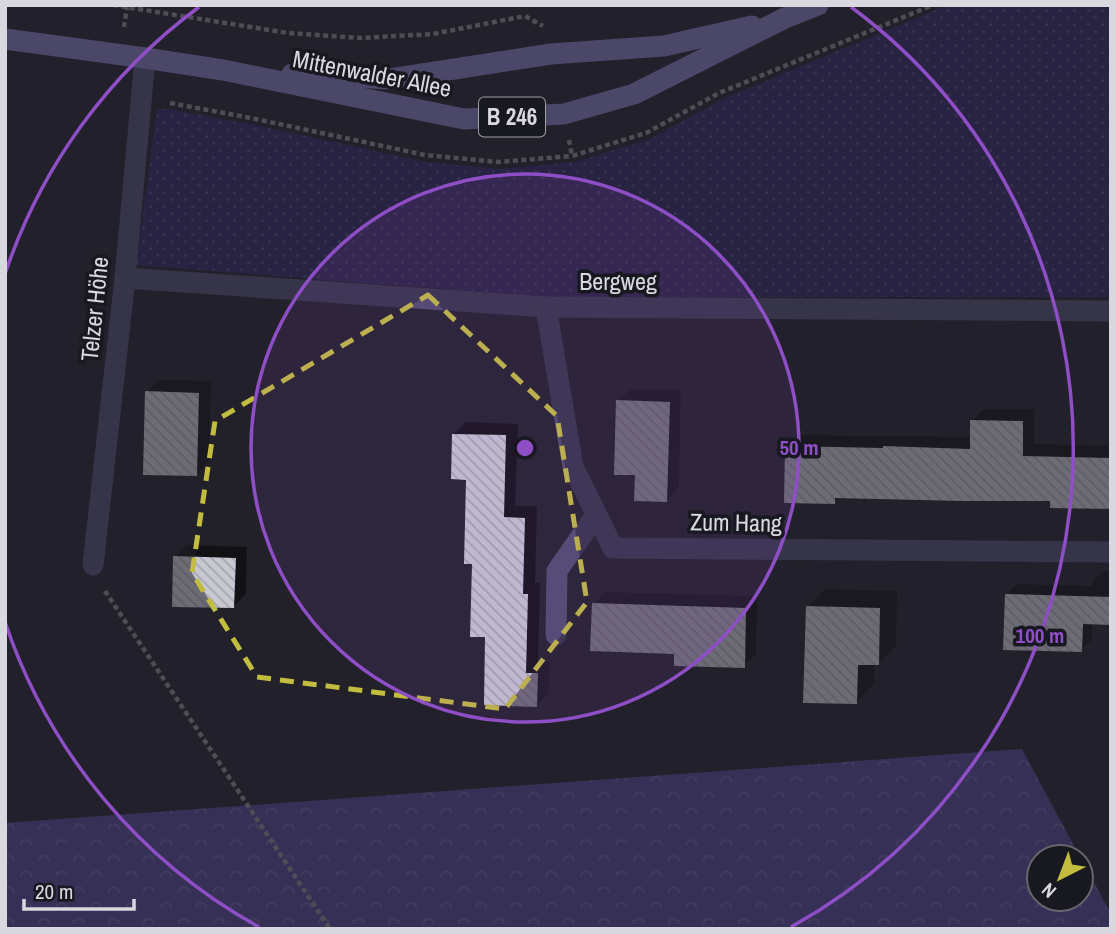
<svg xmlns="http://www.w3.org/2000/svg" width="1116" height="934" font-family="'Archivo Narrow',sans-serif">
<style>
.grass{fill:url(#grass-dots)}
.forest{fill:url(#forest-crowns)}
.shadow{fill:#0007}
.building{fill:url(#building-back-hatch)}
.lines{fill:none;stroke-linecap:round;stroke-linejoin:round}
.path{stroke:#84838a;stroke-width:4.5;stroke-dasharray:5 3.5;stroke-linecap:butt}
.minor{stroke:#4f4d6d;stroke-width:21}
.major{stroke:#7c76b7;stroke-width:21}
.marked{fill:none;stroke:#c2bd3f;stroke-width:5;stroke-dasharray:14 9;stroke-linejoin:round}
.ring{fill:none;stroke:#8e4ec5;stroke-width:3.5}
.labels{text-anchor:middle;stroke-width:7;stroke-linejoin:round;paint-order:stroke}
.shield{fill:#181820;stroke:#9e9ea5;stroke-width:2}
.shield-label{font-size:23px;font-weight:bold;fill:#d8d8de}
.street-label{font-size:24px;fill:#d8d8de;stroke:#181820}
.centre{fill:#8e4ec5;stroke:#181820;stroke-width:3.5}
.ring-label{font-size:21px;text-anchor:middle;font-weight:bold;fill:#8e4ec5;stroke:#181820;stroke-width:7;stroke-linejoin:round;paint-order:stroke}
</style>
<defs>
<pattern id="grass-dots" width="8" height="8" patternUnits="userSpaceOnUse" patternTransform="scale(1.75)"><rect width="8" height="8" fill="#312662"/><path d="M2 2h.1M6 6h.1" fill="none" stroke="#4e4578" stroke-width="1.8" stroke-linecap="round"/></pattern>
<pattern id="forest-crowns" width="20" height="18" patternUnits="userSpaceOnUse" patternTransform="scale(1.75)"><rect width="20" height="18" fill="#4f448c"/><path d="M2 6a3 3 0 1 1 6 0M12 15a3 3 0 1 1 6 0" fill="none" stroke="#685e9c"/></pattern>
<pattern id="building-back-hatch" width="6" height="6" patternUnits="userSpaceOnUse" patternTransform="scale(1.75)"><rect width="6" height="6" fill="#c8c8d3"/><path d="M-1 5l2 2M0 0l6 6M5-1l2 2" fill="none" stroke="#a6a6af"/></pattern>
</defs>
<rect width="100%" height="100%" fill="#22212a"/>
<polygon class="grass" points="948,5 1111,5 1111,297 547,297 136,265 157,109 168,109 250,124 426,162 500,169 575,162 650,139 725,98"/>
<polygon class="forest" points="1022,749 1080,857 1039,857 1039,899 1081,899 1081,858 1111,914 1111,929 5,929 5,823"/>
<g class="shadow">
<polygon points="159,380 211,381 209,462 197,474 147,392"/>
<polygon points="630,389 681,390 679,488 667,500 637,474 618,401"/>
<polygon points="984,409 1034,409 1034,444 1106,446 1111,441 1111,509 1099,509 1099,507 1052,499 840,496 834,502 787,447 799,435 972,437 972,421"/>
<polygon points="466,422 518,424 515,506 537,506 535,583 540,583 538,661 550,662 549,693 537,705 487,636 473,562 468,478 454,434"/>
<polygon points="187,545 247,547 246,594 234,606 175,557"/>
<polygon points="1104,571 1111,571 1111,623 1092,623 1092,639 1081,650 1007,594 1017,584 1093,586 1093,581"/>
<polygon points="825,589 897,591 896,646 878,664 874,664 874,684 856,702 807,607"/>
<polygon points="606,592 757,596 756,654 744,666 676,652 594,604"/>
</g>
<g class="building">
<polygon points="145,391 199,393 197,476 143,475"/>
<polygon points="616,400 670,402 667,502 634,501 635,475 614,475"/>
<polygon points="970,420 1023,421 1023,456 1111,458 1111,509 1050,508 1050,501 963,501 835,498 835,504 784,503 785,446 883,448 883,446 970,449"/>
<polygon points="452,434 506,435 504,517 525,518 523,594 528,594 526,673 538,673 537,707 484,705 485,637 470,637 472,564 464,564 466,480 451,479"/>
<polygon points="173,556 236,558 234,608 172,607"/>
<polygon points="1005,594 1111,597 1111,625 1083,624 1082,652 1003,650"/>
<polygon points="592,603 746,608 745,668 674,666 674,654 590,651"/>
<polygon points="806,606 880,608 879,665 858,665 857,704 803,703"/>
</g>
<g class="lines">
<g class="path">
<polyline points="113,5 288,33 360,38 433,34 525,16 543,26"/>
<polyline points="124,27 127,7"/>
<polyline points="170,103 251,118 425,155 498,162 572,156"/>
<polyline points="569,140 572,156 646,133 719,93 933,5"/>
<polyline points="105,591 330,929"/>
</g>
<g class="minor">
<polyline points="125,278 546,307 1111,311"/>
<polyline points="546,307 573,467 613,548 1111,552"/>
<polyline points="93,565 125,278 145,58"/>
<polyline points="556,635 557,571 596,515"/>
</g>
<g class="major">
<polyline points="5,39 145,58 223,70 464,119 564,114 634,94 785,18 818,5"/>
<polyline points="292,74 390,79 551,54 664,46 752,26"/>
</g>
</g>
<path d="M0 0H1116V934H0ZM428,295L557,416L587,602L505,709L257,677L192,573L215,421Z" fill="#22212a" fill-opacity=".55" fill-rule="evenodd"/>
<path class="marked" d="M428,295L557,416L587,602L505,709L257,677L192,573L215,421Z"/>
<circle cx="525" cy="448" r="274" fill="#8e4ec5" fill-opacity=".12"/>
<g class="ring">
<circle cx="525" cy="448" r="274"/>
<path d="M259 927A548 548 0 0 1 5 622M5 274A548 548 0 0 1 199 7M851 7A548 548 0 0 1 791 927"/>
</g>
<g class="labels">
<rect class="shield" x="479" y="97.5" width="66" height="39" rx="5"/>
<g class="shield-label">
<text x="512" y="125">B 246</text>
</g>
<g class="street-label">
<text transform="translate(372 74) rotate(11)" y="8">Mittenwalder Allee</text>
<text x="618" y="290">Bergweg</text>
<text transform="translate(95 309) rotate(-84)" y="8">Telzer Höhe</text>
<text transform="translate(736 523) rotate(1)" y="8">Zum Hang</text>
</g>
</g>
<circle cx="525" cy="448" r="10" class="centre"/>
<g class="ring-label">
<text x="799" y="455">50 m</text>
<text x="1040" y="643">100 m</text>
</g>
<rect width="1116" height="934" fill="none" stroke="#d8d8de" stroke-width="14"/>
<g transform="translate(1060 878) rotate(222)"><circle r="33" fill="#181820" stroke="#65656c" stroke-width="2"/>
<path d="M0-5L12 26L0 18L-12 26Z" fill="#c2bd3f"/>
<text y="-10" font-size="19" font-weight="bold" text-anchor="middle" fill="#d8d8de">N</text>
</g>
<path d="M24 899v10h110v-10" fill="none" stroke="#d8d8de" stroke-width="3.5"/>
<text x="35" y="899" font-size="21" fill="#d8d8de" stroke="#181820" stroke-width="5" paint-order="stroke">20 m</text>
</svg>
